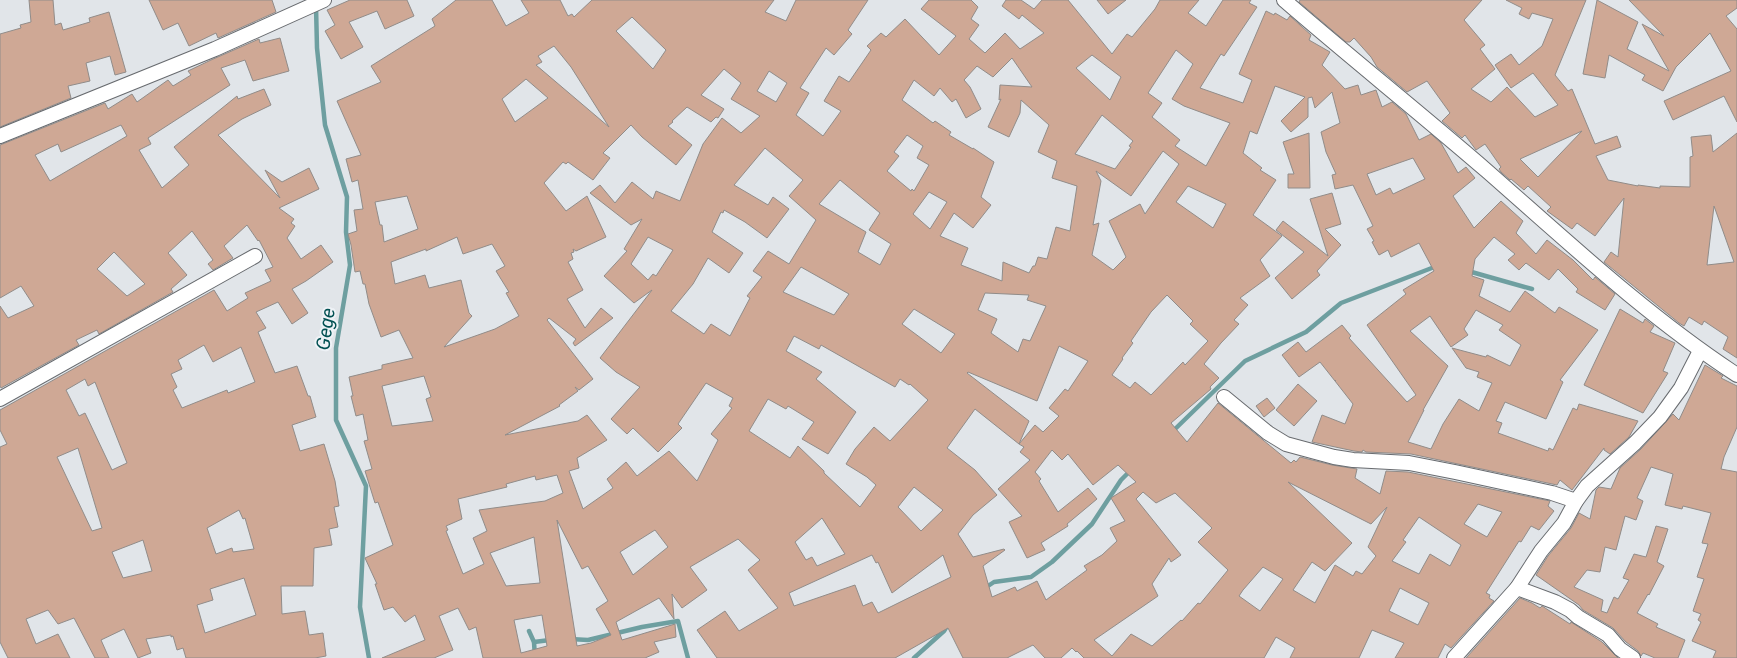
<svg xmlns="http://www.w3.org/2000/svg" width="1737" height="658" font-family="Roboto,sans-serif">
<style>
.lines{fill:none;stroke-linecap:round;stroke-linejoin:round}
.stream{stroke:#6e9fa0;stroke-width:4.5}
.building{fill:#cfa895;stroke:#918c89;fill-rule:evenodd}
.minor-casing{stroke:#686b6f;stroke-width:16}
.minor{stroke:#fff;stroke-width:14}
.labels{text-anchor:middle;stroke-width:4;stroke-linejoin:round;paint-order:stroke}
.water-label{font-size:19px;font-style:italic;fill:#025052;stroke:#eef2f6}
</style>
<rect width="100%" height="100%" fill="#e1e5e9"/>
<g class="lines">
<g class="stream">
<polyline points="316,6 317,48 325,125 347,197 346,232 350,265 336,348 336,420 366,486 360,607 369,658"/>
<polyline points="1468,271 1532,289"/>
<polyline points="1172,432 1245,361 1306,332 1341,303 1437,266"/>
<polyline points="985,588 994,582 1031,577 1052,562 1092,524 1121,480 1130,471"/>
<polyline points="529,631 534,642 535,658"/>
<polyline points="570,639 588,640 642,627 678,621 688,658"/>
<polyline points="534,642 550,640"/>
<polyline points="914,658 944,631 947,626"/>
</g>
</g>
<g class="building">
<polygon points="29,0 53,0 55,25 61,23 63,30 90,22 89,18 109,12 126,72 115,75 110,56 86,63 90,81 68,86 71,98 0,127 0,34 21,28 20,25 31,22"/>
<polygon points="149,0 272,0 276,12 218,38 216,33 189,46 178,23 163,30"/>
<polygon points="350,0 407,0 414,16 385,29 377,11 349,22 363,47 341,59 325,31 335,25 327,10"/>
<path d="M456,0H492L506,26L529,13L521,0H560L568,16L572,14L574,17L592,0H774L765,12L786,21L796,0H868L848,30L852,34L834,55L826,48L800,88L809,93L796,115L823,136L841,111L824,101L839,76L849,82L871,50L867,46L881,33L886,37L905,19L939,55L956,36L921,9L929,0H971L978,7L971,19L979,25L969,39L985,53L1005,33L1020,49L1044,33L1022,15L1019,19L1002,6L1006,0H1021L1034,9L1042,0H1068L1112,54L1127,34L1132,37L1155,9L1160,0H1199L1188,13L1206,26L1223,0H1251L1249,3L1257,7L1224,56L1221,54L1200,88L1243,103L1252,80L1239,74L1266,11L1274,15L1275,13L1287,20L1290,16L1311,35L1309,40L1330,52L1322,65L1345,89L1358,85L1361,95L1376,90L1382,107L1392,102L1406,114L1419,140L1431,134L1441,143L1458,173L1466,167L1475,178L1453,196L1474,228L1501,201L1523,221L1516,233L1536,254L1547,240L1573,260L1593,280L1595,277L1615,294L1605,310L1576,292L1578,289L1558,269L1549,280L1526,263L1519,270L1508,260L1515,254L1494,237L1486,246L1475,259L1472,276L1484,280L1479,296L1510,312L1525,291L1555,313L1559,307L1598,330L1560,380L1563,382L1546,419L1505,402L1496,421L1502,423L1498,433L1548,451L1549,448L1553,450L1573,408L1577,410L1579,404L1638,421L1629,437L1610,454L1604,450V448L1572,490L1560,480L1557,485L1411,454L1366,452L1363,450L1362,452L1354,451L1312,442L1322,415L1345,424L1353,404L1335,381L1336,380L1335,381L1320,362L1299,377L1282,355L1298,342L1306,352L1342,325L1351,336L1349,338L1407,402L1416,395L1367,325L1406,294L1403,290L1434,271L1419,243L1391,257L1388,250L1379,255L1372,242L1374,241L1367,229L1373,226L1353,185L1335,189L1332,175L1336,174L1326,152L1321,132L1340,123L1332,92L1315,108L1312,97L1308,98V117L1291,132L1281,121L1305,97L1275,86L1257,134L1250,131L1243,153L1262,168L1260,170L1276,180L1253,215L1282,236L1260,260L1270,276L1240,298L1248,305L1234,320L1239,324L1221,343L1204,364L1219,378L1210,387L1211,389L1171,423L1187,442L1218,403L1291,463L1294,460L1296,462L1300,457L1332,465L1357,469L1355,478L1380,494L1386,471L1408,472L1550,501L1548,506L1554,511L1539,530L1531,526L1521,542L1519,541L1486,593L1490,595L1489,598L1494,601L1451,648L1445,644L1438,658H1395L1404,643L1372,630L1359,658H1290L1295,648L1276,637L1264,658H1084L1077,651L1076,652L1072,648L1061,658H1045L1033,645L1007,658H963L948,628L895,658H717L697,630L725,611L739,631L778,608L748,570L760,560L738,539L690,567L707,590L682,608L672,594L674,619L659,598L616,622L622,640L675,624L676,637L654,642L659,652L645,658H483L476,627L469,630L458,608L439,616L453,650L434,658H382L425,640L415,615L405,622L393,607L384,610L375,584H377L365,558L393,545L378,502L375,503L365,471L372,469L364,441L368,440L363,414L356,416L351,396H353L349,377L382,369V365L413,358L399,330L381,337L369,304L365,284H363L360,271L355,272L351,245L348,234L357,231L354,210L363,209L358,180L352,182L346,159L361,155L337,101L381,82L371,66L435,26L432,19ZM632,17L666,50L653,69L616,31ZM554,46L571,67L609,127L536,65L542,62L538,56ZM1176,50L1193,64L1172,99L1184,106L1230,123L1206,166L1175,146L1180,140L1152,117L1162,103L1148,93ZM1092,55L1121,77L1110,100L1076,68ZM1012,58L1032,87L1000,85L999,100L1001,99L988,127L1009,137L1020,113L1021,100L1049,125L1038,152L1057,161L1052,178L1077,186L1070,231L1056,227L1047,259L1038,257L1035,266H1033L1029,273L1003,262L1002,281L961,265L968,248L940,236L954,213L973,228L991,205L981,197L994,162L973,148V149L949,135L951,132L935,121L933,123L902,100L914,80L934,96L940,88L952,102L956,99L966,118L981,109L970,87L964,80L977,66L993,77ZM724,69L741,83L731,99L760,116L741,133L722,118L703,144L680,201L656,191L653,199L632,182L615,203L600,185L590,193L631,225L642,219L624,249L627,251L604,276L634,303L652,290L600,358L616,372L640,387L611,419L627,434L633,428L658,452L682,428L678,424L706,383L733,398L729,406L732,408L711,434L718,440L697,481L669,451L637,476L626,462L607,479L613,488L583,509L569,471L579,468L577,458L607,440L587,415L578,421L505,435L560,406L559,405L578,391L575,387L579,390L593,379L547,320L549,318L576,339L573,343L575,346L613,318L601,308L585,328L567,299L583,290L568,262L573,259L571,253L574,252L573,249L576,251L606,237L587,196L566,211L544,183L563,162L566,164L568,162L593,180L610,158L603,153L631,125L642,137L676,165L692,145L668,126L673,122L672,121L687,107L711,122L716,117L718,118L724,109L701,95ZM769,71L787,83L776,102L757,91ZM526,79L548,98L515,122L502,99ZM1102,115L1133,141L1129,146L1131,147L1115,169L1075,154ZM907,135L923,146L917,158L929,165L914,191L912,189L911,191L887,171L899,156L894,152ZM765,148L803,180L789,196L816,220L789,264L768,251L753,271L762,277L747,296L750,298L730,336L711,324L704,334L671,311L693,284L708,258L729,273L743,253L712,232L721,212L723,213L724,210L745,222L767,238L789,209L773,197L768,205L734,185ZM1163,151L1179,164L1145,214L1140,204L1109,221L1126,257L1113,270L1092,255L1099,223L1093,225L1101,181L1096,171L1131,196ZM1413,158L1425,179L1393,194L1390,188L1376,195L1367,174ZM840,180L880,213L869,230L891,244L880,265L858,252L866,232L819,204ZM1188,186L1226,204L1213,228L1176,202ZM929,192L947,202L930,229L913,214ZM407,196L418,229L384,242L382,225H380L375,202ZM457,237L463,254L492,244L505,266L496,271L509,292L506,293L519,316L495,329L444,347L472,316L469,313L461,280L429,288L425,275L395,284L391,262L426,249V251ZM648,237L673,250L656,276L653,274L648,280L631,264ZM801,267L849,294L834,315L783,292ZM985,293L1029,295L1027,300L1046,306L1030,341L1023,339L1018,352L991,333L997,319L978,310ZM1167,295L1193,321L1190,324L1208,341L1185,365L1183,362L1151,395L1135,382L1130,388L1112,375L1123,359L1122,358L1133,343L1131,341L1151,312ZM914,309L955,334L941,353L902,324ZM1476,310L1503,325L1499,330L1521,345L1510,366L1487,355L1486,357L1452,348L1466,368L1479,372L1477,377L1492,383L1479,411L1459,399L1443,424L1431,449L1408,442L1424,410H1423L1448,366L1410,331L1430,316L1451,347L1468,335L1464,329ZM794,336L819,349L821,345L895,387L900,379L909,385L910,384L928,400L890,441L874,427L855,449L846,464L867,477L876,485L860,507L824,473V471L798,446L790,458L749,431L768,399L786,409L788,406L814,422L802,439L828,454L856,412L816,379L822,372L786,351ZM1059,346L1088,361L1068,391L1065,389L1049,408L1059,416L1043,432L1035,425L1019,444L1024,447L1020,452L1030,460L998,489L1022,516L1009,522L1027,558L1045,550L1041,543L1068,526L1067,524L1097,499L1088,488L1058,512L1039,481L1041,479L1035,472L1052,450L1062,460L1068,454L1093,485L1118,465L1136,482L1111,498L1125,521L1110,528L1117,541L1102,555L1084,566L1087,570L1046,600L1037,581L1017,591L1015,587L992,597L983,566L1005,550L1004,549L973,557L958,534L973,515L997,495L975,470L947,448L975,409L1019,444L1029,421L967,373L968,372L1037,401ZM424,376L431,397L426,399L433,421L392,426L382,386ZM557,475L563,493L545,501L479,510L487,531L473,538L484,564L463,574L446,531L448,530L446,526L462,519L458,499L507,487L506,484L535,476L536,480ZM1288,482L1371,524L1387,507L1368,547L1376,556L1362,574L1356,571L1353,576L1335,565L1315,603L1293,590L1312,562L1325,571L1352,543ZM914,487L943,510L921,531L898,507ZM1143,492L1156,503L1175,493L1212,528L1198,542L1228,570L1200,604L1198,603L1182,621L1181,620L1152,646L1131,634L1112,656L1094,640L1158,596L1152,584L1169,558L1171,562L1181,555L1136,499ZM1478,504L1502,512L1487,537L1464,524ZM1419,517L1461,545L1450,566L1430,554L1419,574L1392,561L1406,542L1403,540ZM822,518L845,554L817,566L812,557L806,560L795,542ZM557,520L582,569L588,566L608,601L596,609L611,635L591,643L577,646ZM655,530L668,547L633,575L620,552ZM534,537L540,583L506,586L490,553ZM872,555L876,563L878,562L892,593L943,555L951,577L878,613L872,602L863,606L855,585L794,606L789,593ZM1263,567L1283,579L1260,611L1239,596L1243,590ZM1400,588L1429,603L1418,625L1389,611ZM542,615L547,646L521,653L514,620Z"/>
<polygon points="1097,0 1126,0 1108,14"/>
<path d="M1300,0H1482L1464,20L1485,45L1480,49L1495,69L1471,89L1491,102L1507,87L1535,117L1558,105L1533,73L1511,88L1495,65L1511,54L1519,65L1542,46L1553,19L1532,13L1529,19L1519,14L1522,8L1506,0H1586L1555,75L1568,91L1572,89L1595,144L1617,136L1621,147L1596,156L1608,180L1638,186V185L1660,188V186L1690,187V157L1693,156L1691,137L1711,135L1713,152L1737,133V358L1723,349L1728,337L1704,321L1702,325L1689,317L1684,326L1679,323L1604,262L1611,252L1618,257L1624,198L1595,236L1577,223L1572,229L1547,211L1551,207L1528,186L1524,190L1511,179L1510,180L1501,172L1499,169L1501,167L1485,144L1476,150L1465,135L1462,138L1442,121L1450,113L1427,81L1407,92L1377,67L1371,57L1354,38L1350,42H1346L1299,2ZM1582,131L1538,177L1520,159ZM1714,206L1734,262L1707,265Z"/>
<polygon points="1597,0 1638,22 1627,49 1669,71 1642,24 1664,36 1629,0 1737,0 1737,8 1726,16 1737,29 1737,122 1724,96 1673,120 1664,101 1731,71 1710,33 1676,67 1663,91 1642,80 1645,75 1609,55 1605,78 1583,74"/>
<path d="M280,38L289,71L253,81L245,60L221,68L230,85L148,138L151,144L139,150L162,188L189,165L174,147L237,96L238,99L264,89L271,105L242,119L218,135L280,198L265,170L282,182L309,168L319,189L279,208L294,219L291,223L295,226L287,238L301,259L321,245L333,262L306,281L292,289L308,313L292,324L278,302L256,312L266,328L258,332L275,373L297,366L308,396H310L316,417L292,425L300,451L324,444L335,481L339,506L334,507L338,527L329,529L332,545L314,548L313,586H281L282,614L305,611L309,635L323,633L326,656L315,658H186L183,648L177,650L173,636L171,637V635L146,639L151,653L138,658L124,629L101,640L109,658H95L74,618L58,624L48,610L26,619L36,644L58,634L70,658H8L0,642V447L7,444L0,430V410L214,290L227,311L248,298L245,293L271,281L265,270L273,267L259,240L258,241L247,225L224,246L233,258L213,270L208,264L213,260L192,231L168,253L187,275L171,289L173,292L99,334L97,330L76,340L79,345L1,388L0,386V306L8,318L34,306L21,286L0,298V145L105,103L108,109L132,94L137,102L168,80L173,86L191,75L188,71L211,60L259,39L260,43ZM121,125L127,136L50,181L35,155L58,144L61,152ZM114,252L145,284L127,296L97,269ZM204,345L213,362L241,347L255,382L228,393L227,390L182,408L173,390L177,387L171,374L182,369L178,360ZM85,379L88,386L95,382L127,463L112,470L85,413L79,416L66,390ZM78,448L102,528L92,531L57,457ZM239,510L243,519L245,518L254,549L233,552L232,548L216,554L207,528ZM143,540L152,571L123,578L112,552ZM244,578L256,615L205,633L197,605L213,600L210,589Z"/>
<polygon points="1309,133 1310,188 1288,188 1288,174 1294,174 1283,142"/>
<polygon points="1332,193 1341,224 1325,229 1341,245 1317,271 1320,275 1292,299 1275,278 1304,252 1276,230 1283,221 1328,256 1310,199"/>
<polygon points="1620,309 1643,323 1645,319 1654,326 1650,332 1675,343 1663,371 1668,373 1643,413 1584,385"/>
<polygon points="1705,365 1723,376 1721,378 1737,386 1737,427 1724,457 1721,469 1737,472 1737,658 1713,658 1716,651 1692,641 1701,622 1698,620 1701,614 1693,611 1704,579 1697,577 1708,544 1702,543 1711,513 1683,506 1682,509 1665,505 1673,474 1651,467 1637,498 1643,501 1636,520 1625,516 1616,550 1605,547 1600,572 1587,570 1574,587 1603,600 1601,611 1607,613 1614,597 1618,599 1629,580 1623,578 1634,554 1646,557 1656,526 1668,529 1657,562 1664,566 1649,595 1648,594 1637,613 1658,624 1656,627 1685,640 1678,658 1655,658 1643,653 1641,656 1638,651 1626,642 1613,628 1583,610 1579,605 1536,575 1548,556 1571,528 1579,513 1590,519 1596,490 1599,487 1611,489 1620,468 1641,449 1673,414 1679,420"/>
<polygon points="1298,384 1317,401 1294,426 1276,410"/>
<polygon points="1267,398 1275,408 1264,417 1256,406"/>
<polygon points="1520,598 1532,603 1540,608 1542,606 1570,624 1571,622 1602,642 1618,658 1466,658"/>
</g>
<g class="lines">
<defs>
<g id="minor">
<path d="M1284,0C1351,58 1420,113 1487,171C1568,242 1647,316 1737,375"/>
<polyline points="0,136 215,49 324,0"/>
<polyline points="1224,397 1268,433 1286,444 1334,457 1353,460 1409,463 1455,472 1552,493 1576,501"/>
<polyline points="0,399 255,256"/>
<polyline points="1517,588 1555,602 1570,610 1578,617 1608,635 1620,649 1633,658"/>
<polyline points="1454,658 1517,588 1541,551 1564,523 1576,501 1587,486 1635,443 1660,417 1681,388 1700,351"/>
</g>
</defs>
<use href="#minor" class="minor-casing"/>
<use href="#minor" class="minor"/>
</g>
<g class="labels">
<g class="water-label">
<text transform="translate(325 329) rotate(-82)" y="7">Gege</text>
</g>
</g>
</svg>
